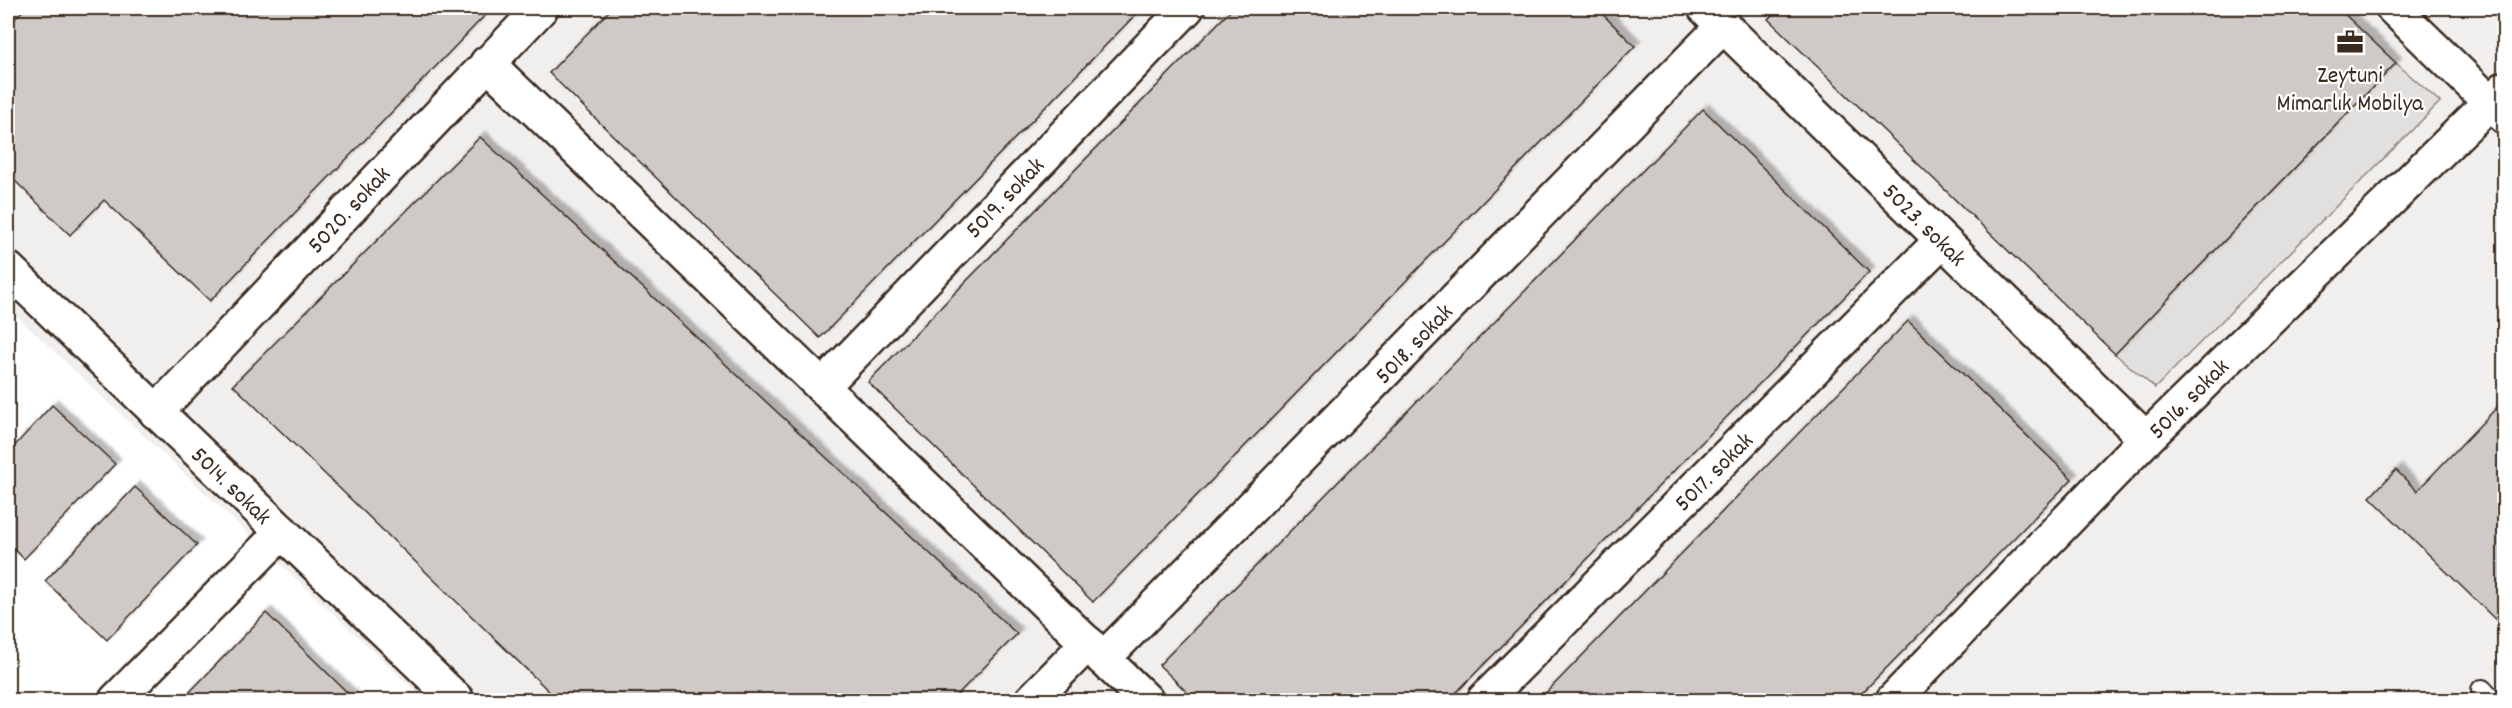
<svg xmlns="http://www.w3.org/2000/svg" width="2512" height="708" font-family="Dekko,sans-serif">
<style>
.built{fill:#f1efee}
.green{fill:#e2e0de;stroke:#8e857e;stroke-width:1.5}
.building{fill:#cfcac7;stroke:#3b2a1e;stroke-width:1.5;filter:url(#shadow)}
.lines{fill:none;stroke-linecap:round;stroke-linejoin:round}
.service-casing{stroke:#3b2a1e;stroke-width:24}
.minor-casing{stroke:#3b2a1e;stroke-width:38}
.tertiary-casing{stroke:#3b2a1e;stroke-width:38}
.service{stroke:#fff;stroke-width:20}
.minor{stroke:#fff;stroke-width:33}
.tertiary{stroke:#fff;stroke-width:33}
.labels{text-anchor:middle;stroke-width:4.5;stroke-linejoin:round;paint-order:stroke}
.poi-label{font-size:24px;fill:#3b2a1e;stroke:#fff}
.street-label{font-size:24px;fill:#3b2a1e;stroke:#fff}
</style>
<defs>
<filter id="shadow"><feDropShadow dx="5.5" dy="-5.5" stdDeviation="1.5" flood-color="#0004"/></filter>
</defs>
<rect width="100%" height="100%" fill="#fff"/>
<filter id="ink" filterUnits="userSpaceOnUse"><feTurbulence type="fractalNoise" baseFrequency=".0167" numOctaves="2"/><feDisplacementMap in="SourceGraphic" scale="12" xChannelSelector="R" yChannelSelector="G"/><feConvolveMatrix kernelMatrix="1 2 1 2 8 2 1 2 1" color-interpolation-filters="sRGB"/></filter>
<g filter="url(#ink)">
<polygon class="built" points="8,8 2504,8 2504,700 425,700 8,308"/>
<polygon class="green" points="2396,63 2440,102 2155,388 2115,354"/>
<g class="building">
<polygon points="25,8 492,8 210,301 104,200 70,235 8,174 8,26"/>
<polygon points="612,8 1142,8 820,338 549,73"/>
<polygon points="1233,8 1596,8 1635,46 1093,602 868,382"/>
<polygon points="1779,8 2338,8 2396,63 2115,354 1768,19"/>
<polygon points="1703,109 1869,272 1449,700 1195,700 1159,665"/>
<polygon points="480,137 1017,634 952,700 558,700 233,385"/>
<polygon points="1908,321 2072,479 1855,700 1539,700"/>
<polygon points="2504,400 2504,628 2370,497 2396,470 2417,491"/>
<polygon points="52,405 115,464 24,559 8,543 8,453"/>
<polygon points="135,487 197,545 107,640 45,581"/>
<polygon points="266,613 355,700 182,700"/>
</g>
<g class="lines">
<defs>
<polyline id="service" points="2482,690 2491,700"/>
<g id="minor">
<polyline points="1705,8 2146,439"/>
<polyline points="2393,8 2504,116"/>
<polyline points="487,63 1146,700"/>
<polyline points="822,387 1187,8"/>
<polyline points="156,412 541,8"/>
<polyline points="1103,659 1723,26"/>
<polyline points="116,700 282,532"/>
<polyline points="1032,700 1088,643"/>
<polyline points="1484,700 1941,241"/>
<polyline points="1893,700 2146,439 2504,89"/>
</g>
<polyline id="tertiary" points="8,269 457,700"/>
</defs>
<use href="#service" class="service-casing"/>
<use href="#minor" class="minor-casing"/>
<use href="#tertiary" class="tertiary-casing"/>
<use href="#service" class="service"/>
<use href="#minor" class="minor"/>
<use href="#tertiary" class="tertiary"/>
</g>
</g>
<defs>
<symbol id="office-bare" viewBox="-9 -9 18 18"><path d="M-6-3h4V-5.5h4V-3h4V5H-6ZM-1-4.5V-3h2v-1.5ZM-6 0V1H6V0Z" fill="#3b2a1e" stroke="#fff" stroke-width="2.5" paint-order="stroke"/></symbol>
</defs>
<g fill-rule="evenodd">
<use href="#office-bare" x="2331" y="23" width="38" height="38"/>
</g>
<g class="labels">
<g class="poi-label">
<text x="2350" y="82">Zeytuni<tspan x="2350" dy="28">Mimarlık Mobilya</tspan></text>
</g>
<g class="street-label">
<text transform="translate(1004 197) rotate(-46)" y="8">5019. sokak</text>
<text transform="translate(348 209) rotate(-47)" y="8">5020. sokak</text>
<text transform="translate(1925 224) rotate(45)" y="8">5023. sokak</text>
<text transform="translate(1413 343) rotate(-46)" y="8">5018. sokak</text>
<text transform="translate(2188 398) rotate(-45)" y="8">5016. sokak</text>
<text transform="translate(1713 471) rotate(-45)" y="8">5017. sokak</text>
<text transform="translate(232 485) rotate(44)" y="8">5014. sokak</text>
</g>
</g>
<rect width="2512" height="708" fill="none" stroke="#fff" stroke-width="30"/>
<rect x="15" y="15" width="2482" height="678" fill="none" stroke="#3b2a1e" stroke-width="2" filter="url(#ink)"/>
</svg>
